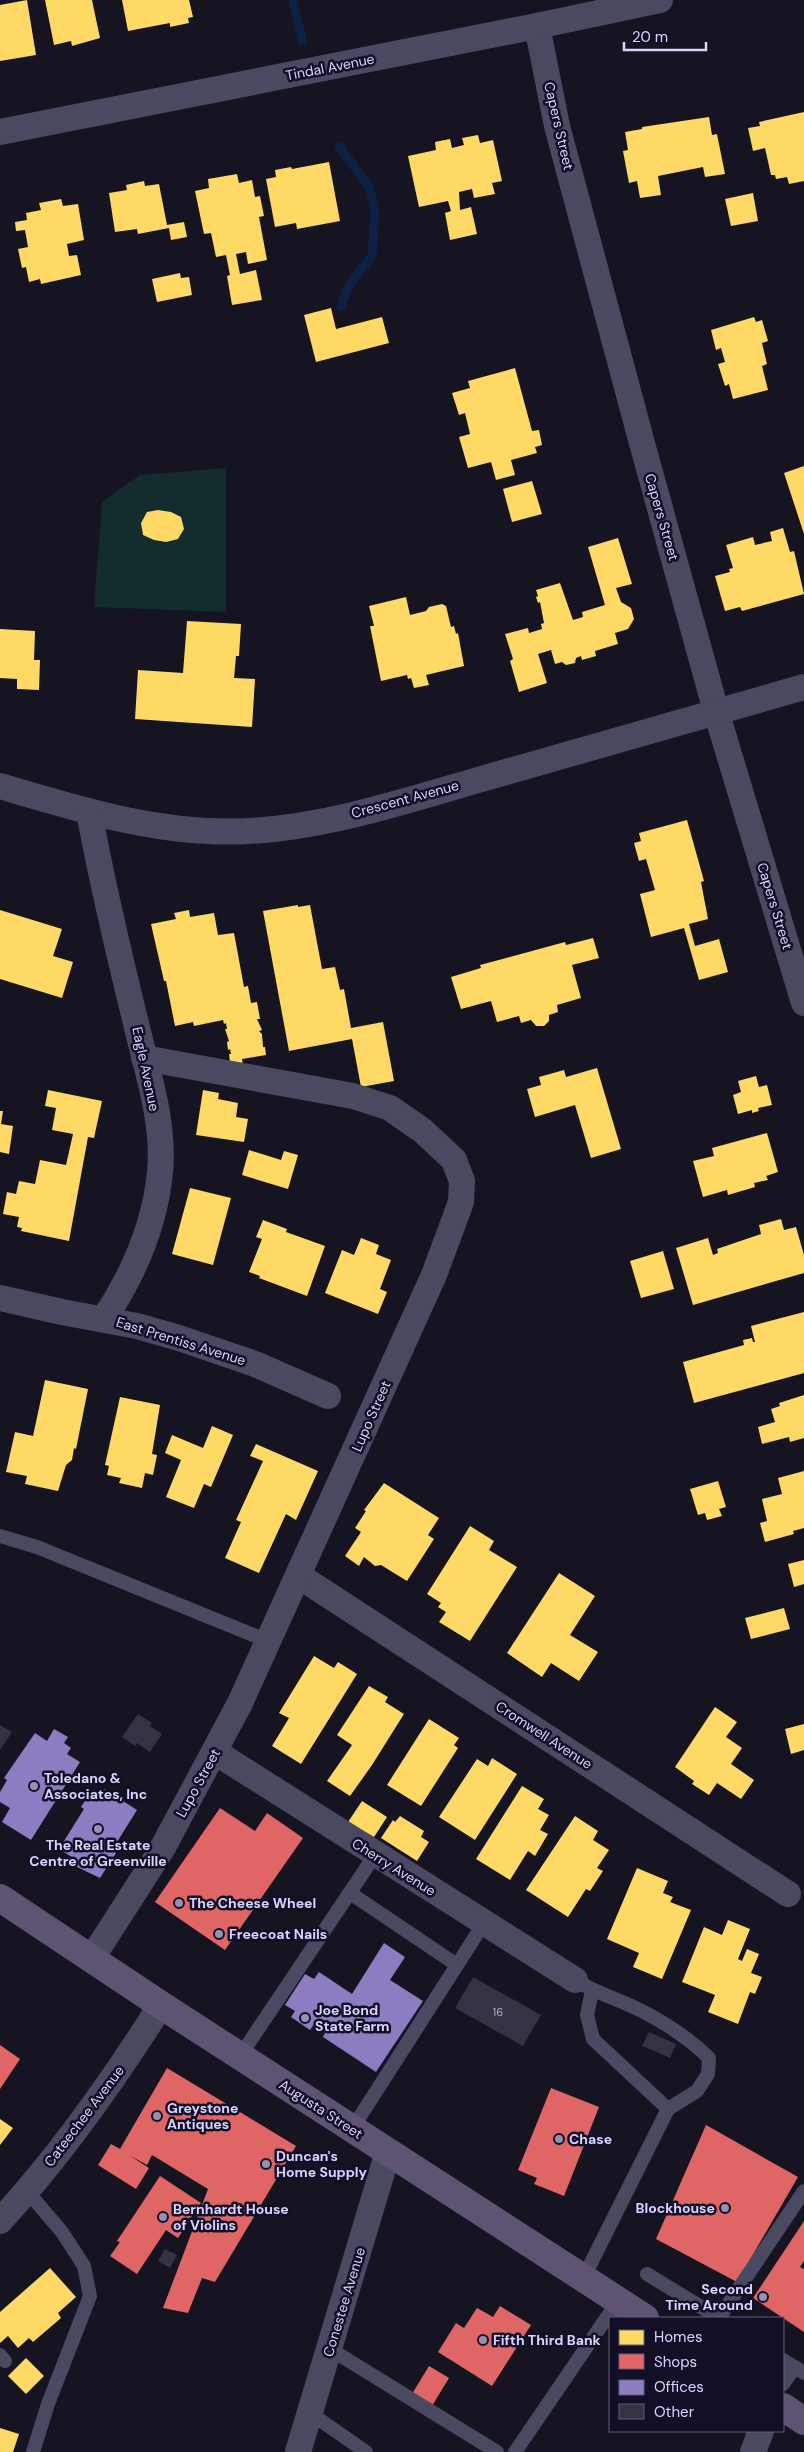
<svg xmlns="http://www.w3.org/2000/svg" width="804" height="2452" font-family="'DM Sans',sans-serif">
<style>
.green{fill:#132c2d}
.homes{fill:#ffd966}
.shops{fill:#e06666}
.offices{fill:#8e7cc3}
.lines{fill:none;stroke-linecap:round;stroke-linejoin:round}
.stream{stroke:#0d2144;stroke-width:9}
.building{fill:#343243}
.lane{stroke:#4a4962;stroke-width:14}
.street{stroke:#4a4962;stroke-width:26}
.primary{stroke:#5e5373;stroke-width:28}
.poi-dot{fill:#9591b1;stroke:#130f26;stroke-width:2}
.labels{text-anchor:middle;stroke-width:5;stroke-linejoin:round;paint-order:stroke}
.number-label{font-size:11px;fill:#b0acd0}
.street-label{font-size:14px;fill:#d9d4ff;stroke:#130f26}
.poi-label{font-size:14px;font-weight:bold;fill:#d9d4ff;stroke:#130f26;text-anchor:start}
</style>
<rect width="100%" height="100%" fill="#161421"/>
<polygon class="green" points="226,468 226,612 94,607 102,502 140,475"/>
<g class="homes">
<polygon points="27,0 36,55 0,61 0,5"/>
<polygon points="45,0 92,0 100,38 72,46 71,41 54,45"/>
<polygon points="122,0 189,0 193,17 188,18 189,23 170,27 170,23 128,31"/>
<polygon points="804,112 804,181 789,184 787,177 776,179 775,175 771,175 765,148 753,151 748,128 760,126 759,122"/>
<polygon points="709,117 712,135 717,134 725,174 705,177 703,167 658,176 661,195 640,198 637,181 629,183 623,151 628,150 625,132 642,129 642,127"/>
<polygon points="478,135 480,143 493,140 502,181 492,183 495,194 474,198 472,189 459,192 460,210 471,207 477,234 450,240 445,213 451,211 448,201 419,207 408,156 436,150 435,142 450,139 452,148 464,145 462,138"/>
<polygon points="329,162 340,221 297,229 296,223 275,227 266,179 276,177 275,170 291,167 292,169"/>
<polygon points="237,174 239,183 252,180 255,197 260,196 264,216 259,217 267,260 248,264 246,252 236,254 240,274 256,270 262,300 232,305 227,276 230,275 226,255 216,257 211,233 204,234 195,191 209,188 208,179"/>
<polygon points="144,181 145,186 159,184 167,225 184,222 187,237 171,240 169,228 138,234 137,229 115,232 109,193 127,190 126,185"/>
<polygon points="753,193 758,221 731,226 725,199"/>
<polygon points="61,199 63,206 78,204 84,240 67,244 69,256 77,255 81,275 41,284 40,279 29,282 26,267 22,268 18,249 28,247 25,230 16,231 15,222 27,220 26,213 41,210 39,203"/>
<polygon points="180,273 181,278 189,277 192,295 157,302 152,279"/>
<polygon points="331,308 336,329 382,317 389,343 316,362 304,315"/>
<polygon points="754,317 756,322 762,320 768,341 762,343 767,364 762,366 768,390 733,399 729,384 725,386 718,364 725,362 721,348 716,350 711,330"/>
<polygon points="515,368 532,431 539,430 542,445 535,447 537,453 511,460 515,475 496,480 491,462 468,468 459,437 470,434 465,413 459,415 452,393 470,388 468,381"/>
<polygon points="804,466 804,534 784,473"/>
<polygon points="532,481 542,514 512,522 503,489"/>
<polygon points="158,510 171,512 181,517 184,529 178,539 166,542 154,540 143,535 141,523 147,512"/>
<polygon points="783,528 790,552 794,551 804,594 742,611 740,607 725,611 715,576 730,572 729,569 733,568 726,545 753,537 755,545 772,541 770,532"/>
<polygon points="618,538 632,584 616,588 621,602 631,608 634,619 628,629 615,633 618,644 595,651 596,656 582,660 581,656 576,658 575,663 566,665 562,662 555,664 551,650 538,654 547,683 519,692 510,661 513,659 505,634 528,628 529,633 542,629 541,624 544,623 540,602 538,603 536,597 538,596 536,590 560,583 573,620 583,617 582,612 605,605 588,547"/>
<polygon points="406,597 410,615 426,611 429,607 442,604 446,606 451,627 454,626 456,634 458,633 464,666 426,675 429,685 414,688 411,678 408,679 407,675 381,681 370,626 374,626 369,606"/>
<polygon points="187,621 241,624 239,656 236,656 234,678 255,679 252,727 135,719 138,670 183,673"/>
<polygon points="0,629 35,631 34,660 40,660 39,690 17,689 17,679 0,678"/>
<polygon points="687,820 704,881 701,882 708,919 689,924 695,946 719,939 728,972 699,980 684,928 651,937 640,894 655,890 646,859 639,861 634,843 641,841 639,833"/>
<polygon points="298,905 298,907 310,905 322,969 335,967 340,990 344,989 351,1028 383,1022 394,1081 361,1087 352,1039 289,1051 263,911"/>
<polygon points="0,910 62,929 53,956 73,962 62,998 0,979"/>
<polygon points="189,910 190,917 214,913 218,935 234,933 244,987 248,986 251,1003 257,1002 260,1019 257,1019 262,1030 259,1031 262,1034 263,1047 265,1047 266,1055 242,1059 243,1066 230,1062 229,1054 231,1054 230,1049 228,1050 227,1042 229,1041 225,1029 227,1029 226,1023 224,1024 223,1020 194,1026 193,1022 175,1026 166,981 164,981 151,924 176,919 174,913"/>
<polygon points="593,938 599,958 572,965 581,998 557,1005 558,1012 549,1015 549,1021 544,1026 536,1026 531,1020 521,1023 519,1016 497,1022 491,1001 461,1009 451,977 481,968 480,965 565,942 566,945"/>
<polygon points="597,1068 621,1149 591,1158 575,1105 535,1117 527,1089 541,1085 539,1077 564,1070 566,1077"/>
<polygon points="756,1076 759,1087 767,1085 772,1105 758,1108 759,1111 752,1113 752,1110 738,1114 733,1095 741,1092 738,1081"/>
<polygon points="48,1090 102,1101 94,1138 88,1137 69,1241 21,1231 22,1228 17,1227 19,1217 3,1214 7,1192 16,1194 19,1181 35,1184 40,1160 66,1165 73,1134 52,1130 56,1108 45,1106"/>
<polygon points="203,1090 219,1093 218,1099 238,1103 236,1117 248,1119 244,1142 196,1135"/>
<polygon points="0,1111 3,1111 1,1124 13,1126 9,1154 0,1152"/>
<polygon points="767,1133 778,1172 766,1176 768,1180 754,1183 755,1187 728,1195 727,1190 703,1197 693,1161 714,1156 712,1148"/>
<polygon points="249,1150 281,1160 284,1151 298,1155 288,1189 242,1175"/>
<polygon points="190,1188 231,1198 213,1265 172,1254"/>
<polygon points="781,1219 784,1230 796,1227 804,1255 804,1273 693,1305 676,1248 708,1238 713,1255 718,1253 717,1249 761,1234 759,1225"/>
<polygon points="263,1220 287,1229 286,1232 325,1246 307,1296 259,1278 260,1276 249,1272 262,1239 256,1237"/>
<polygon points="361,1238 379,1245 376,1254 391,1260 380,1289 387,1292 378,1314 325,1293 342,1250 354,1255"/>
<polygon points="663,1251 674,1289 641,1298 630,1261"/>
<polygon points="804,1312 804,1373 694,1403 683,1362 744,1345 743,1340 752,1338 753,1342 755,1342 751,1326"/>
<polygon points="45,1380 88,1389 76,1449 74,1448 72,1460 66,1465 58,1491 25,1484 27,1476 6,1472 15,1432 33,1436"/>
<polygon points="804,1395 804,1438 790,1442 789,1437 762,1444 758,1427 775,1422 771,1409 780,1406 779,1403"/>
<polygon points="120,1397 160,1405 152,1454 157,1455 153,1475 145,1473 142,1488 119,1483 121,1478 107,1475 109,1466 105,1465"/>
<polygon points="212,1426 233,1435 211,1487 204,1484 194,1508 166,1497 181,1460 165,1453 172,1435 203,1448"/>
<polygon points="256,1444 318,1471 296,1520 286,1514 259,1573 225,1558 241,1522 236,1520 263,1461 250,1456"/>
<polygon points="804,1471 804,1528 793,1531 794,1534 765,1542 760,1523 767,1521 762,1499 782,1494 778,1478"/>
<polygon points="718,1481 726,1507 719,1509 722,1516 707,1520 705,1513 698,1515 690,1489"/>
<polygon points="384,1483 439,1518 428,1535 434,1539 407,1581 381,1565 375,1566 364,1557 359,1566 345,1556 361,1532 355,1528 366,1511 364,1510"/>
<polygon points="470,1526 494,1541 489,1550 517,1567 470,1641 439,1622 446,1612 438,1607 441,1603 427,1594"/>
<polygon points="804,1560 804,1584 794,1587 788,1564"/>
<polygon points="559,1573 595,1596 570,1635 598,1652 579,1681 551,1663 542,1677 507,1653"/>
<polygon points="784,1608 790,1629 751,1639 745,1618"/>
<polygon points="314,1656 334,1668 338,1662 357,1674 301,1764 272,1746 289,1718 279,1713"/>
<polygon points="369,1686 388,1697 385,1702 404,1714 372,1765 350,1796 327,1781 352,1745 337,1735"/>
<polygon points="715,1707 737,1722 726,1737 742,1748 731,1764 754,1780 741,1799 717,1783 709,1795 692,1784 694,1781 675,1767"/>
<polygon points="429,1719 459,1738 454,1745 458,1748 421,1806 387,1785"/>
<polygon points="804,1724 804,1750 791,1754 785,1729"/>
<polygon points="492,1758 517,1774 475,1840 439,1817 477,1759 488,1766"/>
<polygon points="522,1786 544,1799 538,1809 549,1815 540,1830 548,1834 535,1856 528,1851 510,1880 476,1859"/>
<polygon points="362,1801 387,1817 374,1837 348,1822"/>
<polygon points="400,1816 424,1831 421,1837 429,1842 417,1861 381,1838 393,1820 395,1822"/>
<polygon points="575,1816 598,1831 593,1840 609,1850 597,1868 603,1871 590,1891 586,1889 568,1917 526,1890"/>
<polygon points="637,1868 668,1881 663,1893 673,1897 670,1902 691,1910 662,1979 633,1967 639,1953 607,1939"/>
<polygon points="728,1920 750,1929 738,1959 742,1961 747,1949 759,1954 751,1973 762,1977 755,1994 750,1992 738,2024 708,2012 715,1995 682,1982 704,1927 722,1935"/>
<polygon points="0,2119 13,2128 0,2145"/>
<polygon points="50,2268 76,2297 58,2313 61,2318 33,2342 29,2338 18,2348 8,2336 0,2343 0,2312"/>
<polygon points="26,2358 44,2376 26,2394 8,2376"/>
<polygon points="0,2428 19,2434 13,2452 0,2452"/>
</g>
<g class="shops">
<polygon points="220,1808 255,1831 267,1813 303,1838 225,1950 155,1902"/>
<polygon points="0,2045 20,2059 0,2089"/>
<polygon points="167,2068 296,2146 215,2282 202,2278 188,2313 163,2308 208,2189 152,2155 147,2165 129,2155 149,2168 136,2189 98,2165 111,2144 120,2149"/>
<polygon points="551,2088 599,2107 564,2196 534,2184 537,2178 518,2170"/>
<polygon points="706,2125 798,2177 737,2282 656,2239"/>
<polygon points="160,2176 201,2203 178,2238 166,2230 137,2274 110,2256 120,2242 117,2241"/>
<polygon points="804,2221 804,2261 800,2267 804,2269 804,2332 753,2298"/>
<polygon points="500,2306 531,2325 492,2386 438,2352 456,2323 464,2328 477,2308 493,2317"/>
<polygon points="429,2366 449,2378 432,2406 412,2394"/>
</g>
<g class="offices">
<polygon points="54,1729 68,1737 64,1743 71,1748 67,1754 80,1762 31,1840 2,1822 10,1808 0,1802 0,1792 7,1780 4,1778 35,1733 47,1741"/>
<polygon points="104,1789 137,1810 112,1850 116,1853 100,1878 75,1866 77,1863 74,1862 75,1859 59,1849 84,1809 81,1807 92,1790 100,1795"/>
<polygon points="384,1943 405,1957 390,1980 423,2001 376,2072 323,2037 326,2031 314,2024 310,2030 291,2017 295,2011 285,2005 305,1974 314,1979 319,1972 352,1994"/>
</g>
<g class="lines">
<g class="stream">
<polyline points="293,0 302,40"/>
<polyline points="339,146 370,188 375,211 372,256 355,277 346,291 341,307"/>
</g>
</g>
<g class="building">
<polygon points="138,1714 152,1723 150,1726 162,1734 150,1752 137,1743 135,1746 122,1737"/>
<polygon points="0,1725 12,1732 0,1750"/>
<polygon points="473,1977 541,2015 523,2046 455,2008"/>
<polygon points="649,2032 676,2044 670,2058 642,2046"/>
<polygon points="165,2249 177,2255 170,2268 158,2261"/>
</g>
<g class="lines">
<g class="lane">
<polyline points="0,1536 37,1547 268,1641"/>
<polyline points="350,1893 457,1965"/>
<path d="M575,1980C596,1993 620,2000 642,2011C665,2023 691,2040 709,2058L708,2074L697,2091L668,2109L583,2279"/>
<polyline points="592,1991 587,2015 593,2039 668,2109"/>
<polyline points="240,2056 375,1855"/>
<polyline points="352,2129 484,1923"/>
<polyline points="27,2191 62,2232 84,2266 90,2296 48,2404 33,2452"/>
<polyline points="647,2274 719,2318"/>
<polyline points="719,2318 804,2191"/>
<polyline points="330,2349 497,2452"/>
<polyline points="0,2355 5,2361"/>
<polyline points="783,2360 804,2373"/>
<polyline points="783,2384 795,2367"/>
<polyline points="310,2413 366,2452"/>
<polyline points="515,2452 618,2301"/>
</g>
<g class="street">
<polyline points="537,26 557,126 643,447 716,711 804,1003"/>
<polyline points="0,132 537,26 660,0"/>
<path d="M0,786C80,810 164,836 249,831C330,827 414,798 492,776C596,746 700,716 804,687"/>
<path d="M89,812C102,882 118,950 135,1019C146,1068 165,1121 160,1172C155,1226 133,1275 104,1319"/>
<polyline points="0,1298 62,1312 137,1326 179,1338 255,1364 328,1396"/>
<polyline points="299,1576 788,1894"/>
<polyline points="215,1752 575,1980"/>
<polyline points="92,1958 162,1849 240,1703 434,1275 461,1202 462,1181 454,1160 423,1131 390,1108 353,1096 144,1058"/>
<path d="M0,2221C61,2155 113,2081 161,2005"/>
<polyline points="298,2452 388,2152"/>
<polyline points="753,2452 761,2431"/>
</g>
<g class="primary">
<polyline points="0,1898 161,2005 645,2318"/>
<polyline points="783,2407 804,2421"/>
</g>
</g>
<g class="poi-dot">
<circle cx="34" cy="1786" r="5"/>
<circle cx="98" cy="1829" r="5"/>
<circle cx="179" cy="1903" r="5"/>
<circle cx="219" cy="1934" r="5"/>
<circle cx="305" cy="2018" r="5"/>
<circle cx="157" cy="2116" r="5"/>
<circle cx="559" cy="2139" r="5"/>
<circle cx="266" cy="2164" r="5"/>
<circle cx="725" cy="2208" r="5"/>
<circle cx="163" cy="2217" r="5"/>
<circle cx="763" cy="2297" r="5"/>
<circle cx="483" cy="2340" r="5"/>
</g>
<g class="labels">
<g class="number-label">
<text x="498" y="2016">16</text>
</g>
<g class="street-label">
<text transform="translate(330 67) rotate(-11)" y="5">Tindal Avenue</text>
<text transform="translate(559 126) rotate(77)" y="5">Capers Street</text>
<text transform="translate(662 517) rotate(74)" y="5">Capers Street</text>
<text transform="translate(405 799) rotate(-15)" y="5">Crescent Avenue</text>
<text transform="translate(775 906) rotate(73)" y="5">Capers Street</text>
<text transform="translate(146 1069) rotate(78)" y="5">Eagle Avenue</text>
<text transform="translate(181 1341) rotate(17)" y="5">East Prentiss Avenue</text>
<text transform="translate(371 1416) rotate(-66)" y="5">Lupo Street</text>
<text transform="translate(544 1735) rotate(33)" y="5">Cromwell Avenue</text>
<text transform="translate(198 1783) rotate(-61)" y="5">Lupo Street</text>
<text transform="translate(394 1867) rotate(32)" y="5">Cherry Avenue</text>
<text transform="translate(321 2109) rotate(33)" y="5">Augusta Street</text>
<text transform="translate(84 2116) rotate(-53)" y="5">Cateechee Avenue</text>
<text transform="translate(344 2302) rotate(-73)" y="5">Conestee Avenue</text>
</g>
<g class="poi-label">
<text x="44" y="1783">Toledano &amp;<tspan x="44" dy="16">Associates, Inc</tspan></text>
<text x="98" y="1850" text-anchor="middle">The Real Estate<tspan x="98" dy="16">Centre of Greenville</tspan></text>
<text x="189" y="1908">The Cheese Wheel</text>
<text x="229" y="1939">Freecoat Nails</text>
<text x="315" y="2015">Joe Bond<tspan x="315" dy="16">State Farm</tspan></text>
<text x="167" y="2113">Greystone<tspan x="167" dy="16">Antiques</tspan></text>
<text x="569" y="2144">Chase</text>
<text x="276" y="2161">Duncan's<tspan x="276" dy="16">Home Supply</tspan></text>
<text x="715" y="2213" text-anchor="end">Blockhouse</text>
<text x="173" y="2214">Bernhardt House<tspan x="173" dy="16">of Violins</tspan></text>
<text x="753" y="2294" text-anchor="end">Second<tspan x="753" dy="16">Time Around</tspan></text>
<text x="493" y="2345">Fifth Third Bank</text>
</g>
</g>
<rect x="609" y="2317" width="175" height="115" fill="#130f26" stroke="#625e7d"/>
<rect x="619" y="2330" width="25" height="15" fill="#ffd966" stroke="#625e7d"/>
<text x="654" y="2342" font-size="15" fill="#d9d4ff">Homes</text>
<rect x="619" y="2354" width="25" height="15" fill="#e06666" stroke="#625e7d"/>
<text x="654" y="2367" font-size="15" fill="#d9d4ff">Shops</text>
<rect x="619" y="2380" width="25" height="15" fill="#8e7cc3" stroke="#625e7d"/>
<text x="654" y="2392" font-size="15" fill="#d9d4ff">Offices</text>
<rect x="619" y="2404" width="25" height="15" fill="#343243" stroke="#625e7d"/>
<text x="654" y="2417" font-size="15" fill="#d9d4ff">Other</text>
<path d="M624 42v8h82v-8" fill="none" stroke="#d9d4ff" stroke-width="2.5"/>
<text x="632" y="42" font-size="15" fill="#d9d4ff" stroke="#130f26" stroke-width="4" paint-order="stroke">20 m</text>
</svg>
